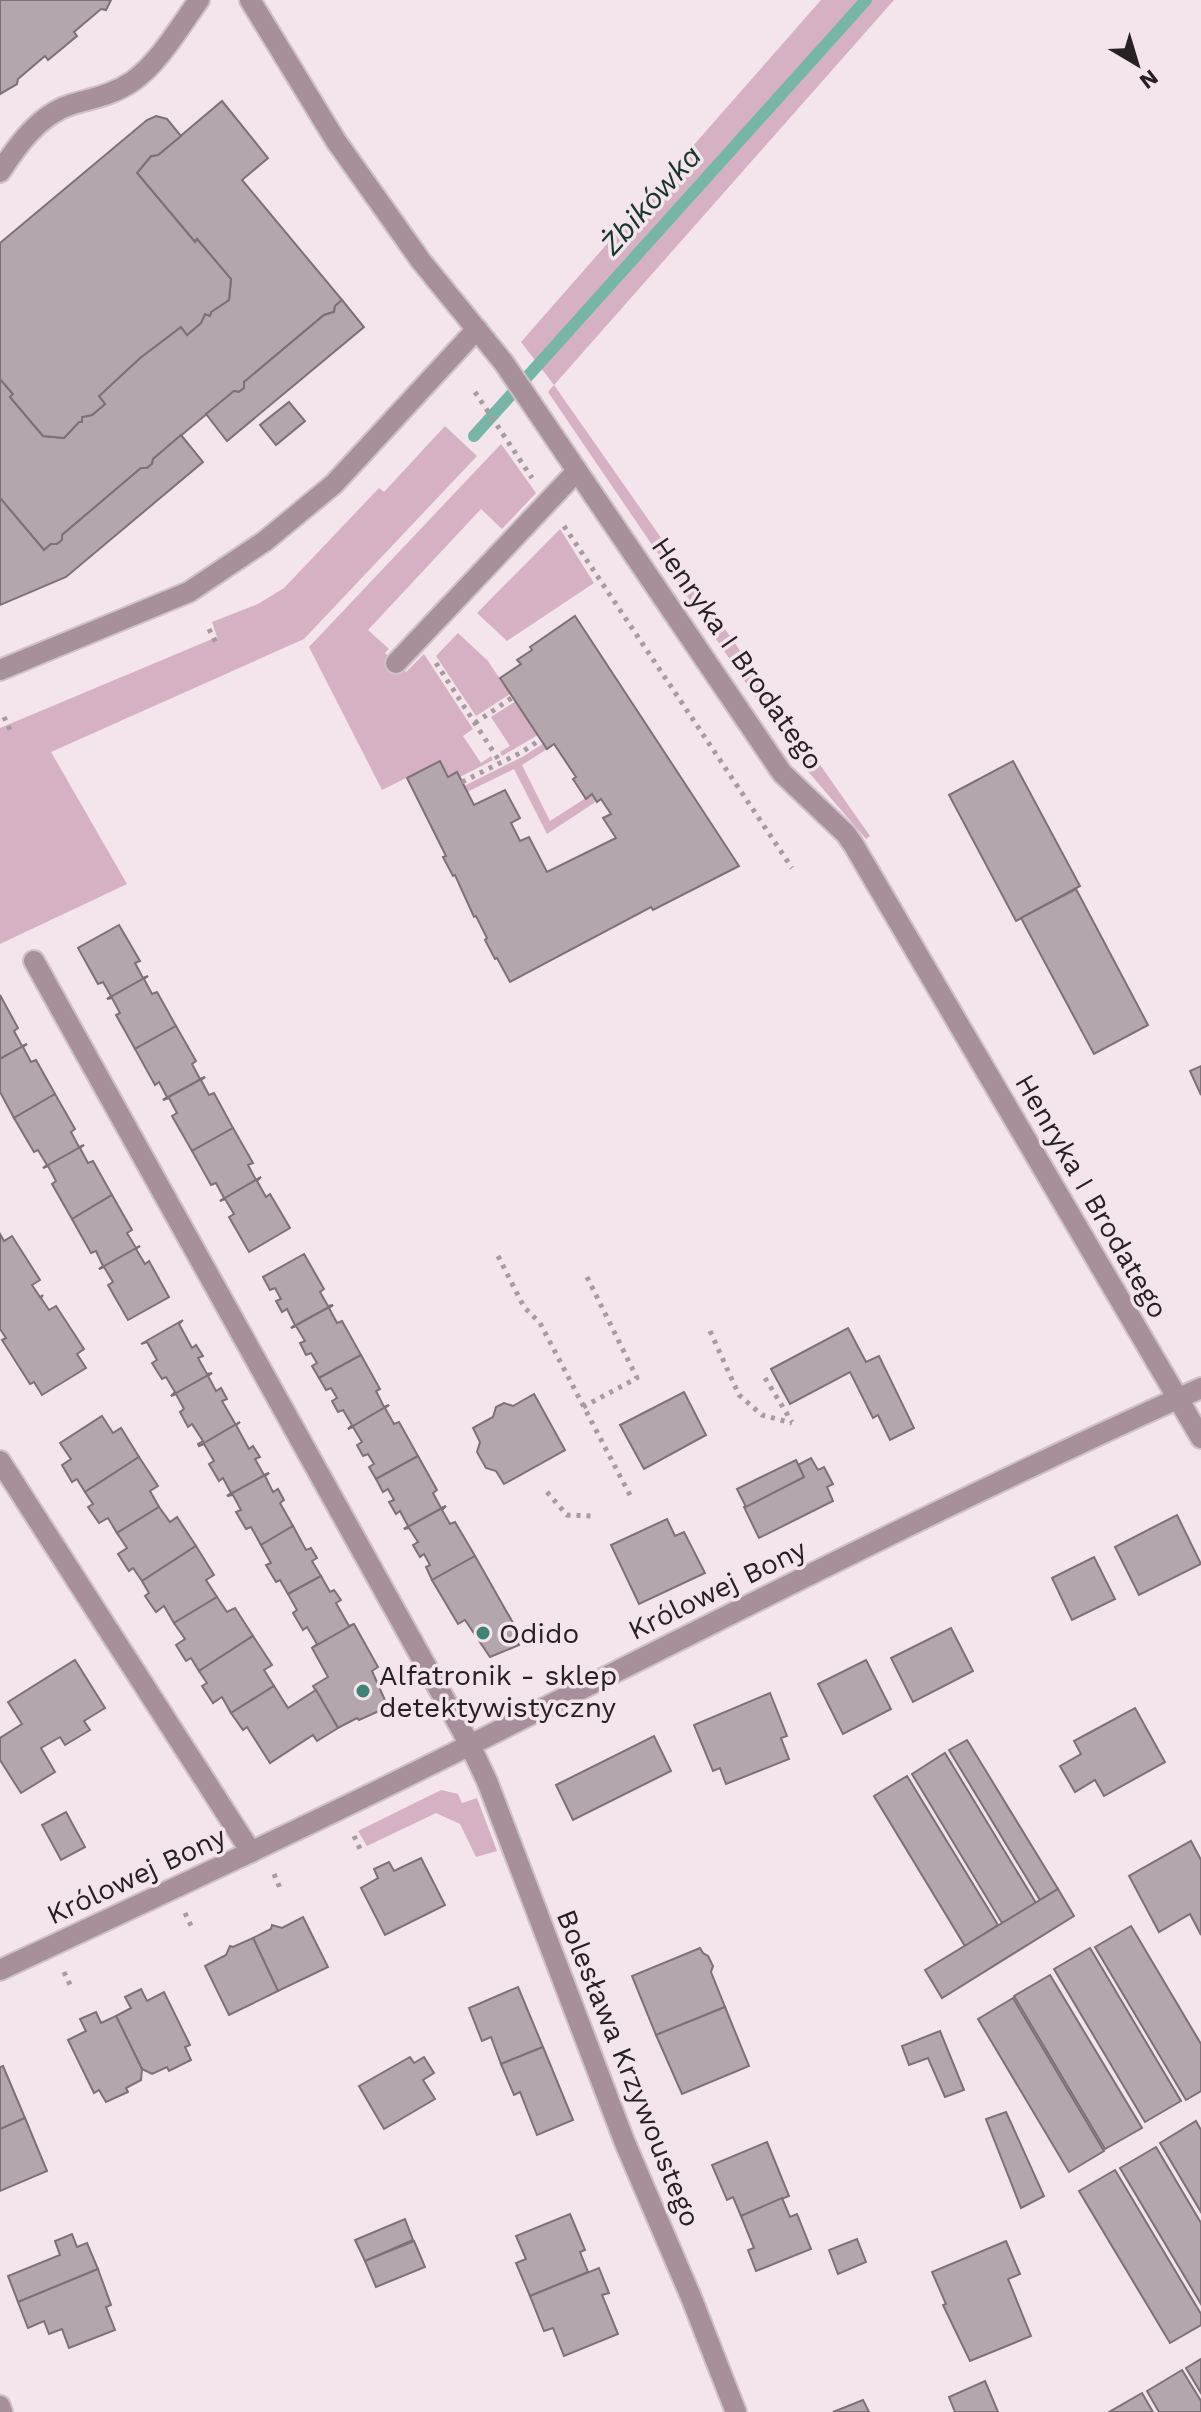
<svg xmlns="http://www.w3.org/2000/svg" width="1201" height="2412" font-family="'Work Sans',sans-serif">
<style>
.green{fill:#d6b1c4}
.lines{fill:none;stroke-linecap:round;stroke-linejoin:round}
.stream{stroke:#77b6a7;stroke-width:12}
.building{fill:#b4a6ad;stroke:#7e7077;stroke-width:2}
.lane-casing{stroke:#cfc1c8;stroke-width:24}
.street-casing{stroke:#cfc1c8;stroke-width:24}
.path{stroke:#a79ba1;stroke-width:5;stroke-dasharray:4 6;stroke-linecap:butt}
.lane{stroke:#a7909c;stroke-width:20}
.street{stroke:#a7909c;stroke-width:20}
.poi-dot{fill:#408273;stroke:#f4e4ec;stroke-width:3}
.labels{text-anchor:middle;stroke-width:7;stroke-linejoin:round;paint-order:stroke}
.street-label{font-size:28px;fill:#272124;stroke:#f4e4ec}
.poi-label{font-size:28px;fill:#272124;stroke:#f4e4ec;text-anchor:start}
.water-label{font-size:30px;font-style:italic;fill:#16362f;stroke:#f4e4ec}
</style>
<rect width="100%" height="100%" fill="#f4e4ec"/>
<g class="green">
<polygon points="821,0 894,0 554,385 870,836 866,839 799,761 548,392 554,385 521,342"/>
<polygon points="445,426 477,456 304,639 51,752 127,884 0,944 0,728 217,637 212,622 258,604 284,588 379,488 384,492"/>
<polygon points="501,444 536,493 502,529 481,509 368,630 389,649 385,653 406,672 424,654 473,729 463,736 481,763 491,756 493,760 460,777 457,772 449,776 440,761 382,790 309,647"/>
<polygon points="560,529 594,583 507,641 477,613"/>
<polygon points="458,633 488,661 510,694 476,716 436,656"/>
<polygon points="516,701 538,735 502,756 500,752 510,746 491,717"/>
<polygon points="544,743 547,749 522,765 550,821 592,794 597,801 547,834 514,769 467,792 464,786 524,756"/>
<polygon points="441,1790 458,1794 462,1803 477,1798 497,1851 476,1857 460,1824 436,1813 367,1846 358,1831"/>
</g>
<g class="lines">
<polyline class="stream" points="474,436 866,0"/>
</g>
<g class="building">
<polygon points="0,0 111,0 106,10 101,9 74,32 77,36 48,60 45,56 18,79 17,84 0,94"/>
<polygon points="222,101 268,158 242,180 342,300 335,306 334,312 324,315 244,382 244,388 239,392 234,391 153,459 152,464 147,468 141,468 62,535 62,540 57,544 51,544 44,550 0,498 0,379 13,394 10,397 43,436 64,438 79,422 82,422 82,417 92,415 105,404 99,396 140,358 181,327 187,335 201,323 205,314 210,316 211,312 229,300 231,279 197,239 195,242 137,173 151,156 158,155"/>
<polygon points="156,116 167,119 181,136 158,155 151,156 137,173 195,242 197,239 231,279 229,300 211,312 210,316 205,314 201,323 187,335 181,327 140,358 99,396 105,404 92,415 82,417 82,422 79,422 64,438 43,436 10,397 13,394 0,379 0,243 147,120"/>
<polygon points="342,300 364,327 227,441 206,414 234,391 239,392 244,388 244,382 324,315 334,312 335,306"/>
<polygon points="289,402 305,421 276,445 260,425"/>
<polygon points="181,435 203,462 66,577 0,605 0,498 44,550 51,544 57,544 62,540 62,535 141,468 147,468 152,464 153,459"/>
<polygon points="575,616 739,866 653,910 651,907 510,982 497,958 495,959 485,940 487,938 476,916 474,917 455,875 453,876 443,857 446,856 407,778 440,761 448,777 457,772 474,805 505,790 520,818 511,823 520,841 529,837 547,872 616,838 603,818 611,814 601,799 597,802 592,794 586,799 573,779 576,777 554,744 547,749 500,678 521,664 517,660 532,650 530,647"/>
<polygon points="1013,761 1080,886 1016,921 949,795"/>
<polygon points="1076,889 1148,1025 1094,1054 1021,918"/>
<polygon points="119,925 140,961 135,963 143,978 148,976 107,999 111,996 103,982 98,984 78,948"/>
<polygon points="148,976 144,979 152,994 157,992 176,1026 135,1049 116,1015 120,1013 112,998 107,999"/>
<polygon points="0,995 18,1028 14,1031 22,1046 27,1044 0,1059"/>
<polygon points="176,1026 196,1061 192,1064 200,1079 205,1077 163,1100 167,1097 159,1082 155,1085 135,1049"/>
<polygon points="27,1044 23,1047 31,1062 36,1060 55,1094 14,1118 0,1092 0,1059"/>
<polygon points="1201,1066 1201,1095 1190,1071"/>
<polygon points="205,1077 201,1080 209,1095 214,1093 233,1128 192,1151 172,1116 177,1113 169,1098 163,1100"/>
<polygon points="55,1094 75,1129 71,1132 79,1147 84,1145 43,1168 47,1165 38,1150 34,1152 14,1118"/>
<polygon points="233,1128 253,1163 248,1165 256,1180 261,1177 220,1201 224,1198 216,1183 211,1185 192,1151"/>
<polygon points="84,1145 80,1148 88,1163 93,1161 112,1195 72,1219 52,1184 56,1181 48,1166 43,1168"/>
<polygon points="261,1177 257,1181 266,1197 270,1194 290,1228 249,1252 229,1217 234,1214 225,1199 220,1201"/>
<polygon points="112,1195 132,1230 127,1233 136,1248 140,1246 99,1269 103,1266 96,1251 91,1253 72,1219"/>
<polygon points="0,1234 4,1241 12,1236 40,1280 32,1285 40,1297 43,1295 41,1298 49,1310 56,1306 84,1349 77,1354 86,1368 42,1395 34,1382 30,1384 2,1340 6,1338 0,1329"/>
<polygon points="140,1246 136,1249 145,1264 149,1261 169,1297 128,1320 108,1285 113,1282 104,1267 99,1269"/>
<polygon points="304,1254 324,1289 320,1292 328,1306 333,1305 291,1328 295,1325 287,1309 282,1312 276,1301 281,1299 275,1288 270,1290 263,1277"/>
<polygon points="333,1305 329,1308 337,1323 342,1321 361,1355 319,1378 312,1366 317,1363 311,1353 306,1355 300,1343 305,1341 296,1326 291,1328"/>
<polygon points="183,1320 179,1324 192,1348 196,1345 203,1356 198,1358 207,1374 212,1373 171,1396 175,1392 166,1377 162,1379 152,1363 157,1360 147,1342 141,1344"/>
<polygon points="848,1328 866,1362 879,1356 914,1428 890,1440 878,1415 873,1418 850,1372 790,1404 771,1369"/>
<polygon points="361,1355 380,1389 376,1391 384,1407 389,1405 348,1429 352,1425 343,1410 338,1412 332,1401 337,1398 331,1388 326,1390 319,1378"/>
<polygon points="212,1373 208,1376 216,1391 221,1388 227,1399 222,1401 236,1425 240,1422 199,1446 198,1444 203,1441 192,1424 188,1427 180,1412 184,1409 176,1394 171,1396"/>
<polygon points="684,1392 706,1435 644,1469 620,1425"/>
<polygon points="534,1394 565,1450 504,1484 496,1471 486,1468 477,1452 480,1442 473,1428 493,1417 496,1407 504,1403 513,1406"/>
<polygon points="389,1405 385,1408 394,1424 399,1422 418,1456 376,1479 369,1467 374,1464 368,1454 363,1456 357,1445 362,1442 353,1427 348,1429"/>
<polygon points="102,1416 113,1433 121,1428 139,1457 85,1492 77,1479 72,1482 62,1465 71,1459 60,1443"/>
<polygon points="240,1422 236,1425 249,1449 253,1446 260,1457 255,1459 264,1475 269,1473 227,1496 231,1493 223,1478 219,1481 209,1464 214,1461 204,1444 199,1446"/>
<polygon points="418,1456 437,1490 433,1493 441,1508 446,1506 404,1529 408,1526 400,1511 396,1514 389,1502 394,1500 388,1489 383,1492 376,1479"/>
<polygon points="139,1457 158,1486 150,1491 159,1507 117,1533 108,1518 99,1523 88,1507 93,1504 85,1492"/>
<polygon points="811,1458 818,1470 824,1467 833,1484 827,1487 833,1501 759,1538 744,1507 804,1477 798,1465"/>
<polygon points="796,1460 804,1477 746,1507 737,1489"/>
<polygon points="269,1473 265,1476 273,1492 278,1489 284,1500 280,1503 293,1526 261,1545 251,1527 246,1529 236,1512 241,1510 233,1495 227,1496"/>
<polygon points="446,1506 442,1510 450,1524 455,1522 475,1556 432,1580 426,1567 430,1565 424,1554 420,1557 413,1545 418,1542 409,1528 404,1529"/>
<polygon points="159,1507 170,1522 177,1517 196,1546 142,1581 133,1568 129,1571 118,1554 127,1548 117,1533"/>
<polygon points="1177,1515 1201,1564 1139,1595 1115,1547"/>
<polygon points="667,1519 675,1536 684,1532 705,1573 639,1604 611,1545"/>
<polygon points="293,1526 306,1550 311,1548 317,1558 312,1561 321,1576 288,1594 280,1580 276,1582 266,1565 271,1563 261,1545"/>
<polygon points="196,1546 214,1575 206,1580 217,1597 174,1623 164,1606 156,1612 145,1596 149,1593 142,1581"/>
<polygon points="475,1556 517,1630 513,1633 519,1645 490,1657 465,1620 458,1624 432,1580"/>
<polygon points="1094,1557 1115,1599 1072,1620 1052,1578"/>
<polygon points="321,1576 330,1592 334,1590 341,1600 336,1603 349,1626 354,1624 312,1648 317,1644 307,1627 303,1630 293,1613 297,1610 288,1594"/>
<polygon points="217,1597 227,1612 235,1608 253,1636 199,1671 191,1658 186,1661 176,1645 185,1639 174,1623"/>
<polygon points="354,1624 378,1667 372,1671 388,1707 359,1720 357,1718 338,1728 313,1686 328,1677 312,1648"/>
<polygon points="951,1628 973,1671 913,1702 891,1658"/>
<polygon points="253,1636 272,1665 264,1670 274,1686 231,1713 222,1697 213,1703 202,1686 207,1683 199,1671"/>
<polygon points="75,1660 105,1708 84,1721 90,1730 65,1745 60,1737 41,1748 55,1772 21,1793 0,1760 0,1738 22,1724 8,1702"/>
<polygon points="866,1660 891,1709 843,1734 818,1684"/>
<polygon points="274,1686 288,1708 316,1690 338,1728 317,1741 313,1735 270,1763 247,1727 243,1730 231,1713"/>
<polygon points="770,1693 787,1736 781,1738 789,1759 726,1784 720,1768 713,1771 694,1725"/>
<polygon points="1135,1708 1165,1762 1104,1796 1095,1780 1075,1792 1060,1766 1081,1754 1074,1741"/>
<polygon points="654,1736 671,1771 573,1820 556,1785"/>
<polygon points="967,1740 1058,1889 1040,1900 949,1750"/>
<polygon points="945,1753 1036,1903 1002,1923 912,1774"/>
<polygon points="907,1776 998,1925 965,1946 874,1796"/>
<polygon points="66,1812 85,1847 61,1860 42,1825"/>
<polygon points="1191,1841 1201,1860 1201,1935 1190,1914 1159,1932 1129,1876"/>
<polygon points="421,1858 445,1905 385,1935 361,1888 378,1878 374,1869 389,1862 394,1871"/>
<polygon points="1058,1889 1074,1916 942,1998 925,1970"/>
<polygon points="303,1917 328,1967 278,1991 253,1938 271,1929 272,1925 282,1928"/>
<polygon points="1131,1926 1201,2044 1201,2091 1186,2100 1095,1947"/>
<polygon points="253,1938 278,1991 229,2015 205,1966 226,1955 230,1946 233,1947"/>
<polygon points="700,1948 703,1953 708,1956 713,1966 711,1972 725,2007 656,2035 632,1976"/>
<polygon points="1090,1948 1181,2101 1145,2122 1054,1969"/>
<polygon points="1050,1975 1142,2128 1105,2149 1014,1996"/>
<polygon points="518,1987 543,2047 501,2064 491,2037 482,2041 469,2008"/>
<polygon points="141,1989 147,2001 164,1992 190,2045 185,2047 191,2060 169,2071 167,2067 152,2074 142,2069 116,2016 131,2008 125,1997"/>
<polygon points="1013,1998 1104,2151 1069,2172 978,2019"/>
<polygon points="725,2007 749,2066 682,2094 656,2035"/>
<polygon points="96,2012 101,2023 116,2016 142,2069 141,2080 126,2088 128,2092 106,2102 99,2090 94,2093 68,2040 86,2031 80,2019"/>
<polygon points="940,2031 964,2090 945,2097 928,2058 909,2065 902,2046"/>
<polygon points="543,2047 573,2120 537,2135 520,2092 514,2095 501,2064"/>
<polygon points="410,2057 414,2063 424,2057 434,2073 423,2080 435,2099 384,2129 359,2086"/>
<polygon points="3,2066 25,2118 0,2129 0,2067"/>
<polygon points="1006,2112 1044,2196 1021,2208 986,2119"/>
<polygon points="25,2118 47,2171 0,2191 0,2129"/>
<polygon points="1196,2121 1201,2130 1201,2212 1160,2143"/>
<polygon points="767,2142 789,2196 741,2216 733,2197 727,2200 712,2165"/>
<polygon points="1156,2147 1201,2223 1201,2304 1120,2168"/>
<polygon points="1115,2170 1201,2314 1201,2325 1170,2343 1079,2191"/>
<polygon points="782,2198 790,2217 797,2214 811,2249 756,2271 748,2250 754,2248 741,2216"/>
<polygon points="570,2214 585,2250 580,2252 588,2272 530,2296 516,2263 526,2259 516,2236"/>
<polygon points="405,2219 413,2240 365,2261 355,2240"/>
<polygon points="72,2234 77,2247 87,2243 98,2269 18,2302 8,2276 60,2255 55,2241"/>
<polygon points="857,2239 866,2262 838,2274 829,2250"/>
<polygon points="414,2241 425,2267 376,2287 365,2261"/>
<polygon points="1006,2241 1020,2274 1008,2279 1031,2336 970,2361 943,2305 946,2304 932,2272"/>
<polygon points="599,2268 609,2293 602,2295 618,2334 564,2356 553,2328 544,2331 530,2296"/>
<polygon points="98,2269 111,2305 106,2307 115,2330 69,2348 62,2329 49,2334 44,2321 28,2328 18,2302"/>
<polygon points="1201,2359 1201,2393 1186,2368"/>
<polygon points="1182,2370 1201,2401 1201,2412 1159,2412 1147,2391"/>
<polygon points="985,2381 998,2412 955,2412 949,2397"/>
<polygon points="1142,2393 1153,2412 1109,2412"/>
<polygon points="863,2400 869,2412 833,2412"/>
</g>
<g class="lines">
<defs>
<polyline id="lane" points="396,663 577,471"/>
<g id="street">
<polyline points="250,0 336,141 421,261 504,363 782,773 846,834 853,844 1201,1438"/>
<path d="M0,172C17,146 39,115 70,105C93,98 113,95 133,81C158,64 181,25 199,0"/>
<polyline points="0,670 189,592 265,541 334,484 477,329"/>
<polyline points="34,961 470,1745 487,1781 625,2143 691,2297 736,2412"/>
<polyline points="0,1461 251,1852"/>
<path d="M0,1970C156,1897 312,1824 466,1747C710,1625 952,1500 1201,1388"/>
<polyline points="0,2406 2,2412"/>
</g>
</defs>
<use href="#lane" class="lane-casing"/>
<use href="#street" class="street-casing"/>
<g class="path">
<polyline points="475,392 532,478"/>
<polyline points="564,526 792,868"/>
<polyline points="209,629 216,643"/>
<polyline points="436,663 500,762"/>
<polyline points="4,717 11,732"/>
<polyline points="475,723 513,697"/>
<polyline points="462,782 522,752 541,739"/>
<polyline points="498,1256 524,1307 540,1323 632,1499"/>
<polyline points="710,1331 739,1395 762,1415 792,1423"/>
<polyline points="765,1378 792,1422"/>
<polyline points="583,1407 637,1378 587,1277"/>
<polyline points="547,1492 567,1515 591,1516"/>
<polyline points="354,1836 360,1849"/>
<polyline points="274,1874 280,1888"/>
<polyline points="185,1913 193,1930"/>
<polyline points="64,1972 72,1989"/>
</g>
<use href="#lane" class="lane"/>
<use href="#street" class="street"/>
</g>
<g class="poi-dot">
<circle cx="483" cy="1633" r="8"/>
<circle cx="363" cy="1691" r="8"/>
</g>
<g class="labels">
<g class="street-label">
<text transform="translate(738 653) rotate(55)" y="10">Henryka I Brodatego</text>
<text transform="translate(1092 1196) rotate(60)" y="10">Henryka I Brodatego</text>
<text transform="translate(717 1589) rotate(-26)" y="10">Królowej Bony</text>
<text transform="translate(136 1875) rotate(-25)" y="10">Królowej Bony</text>
<text transform="translate(629 2068) rotate(68)" y="10">Bolesława Krzywoustego</text>
</g>
<g class="poi-label">
<text x="499" y="1643">Odido</text>
<text x="379" y="1685">Alfatronik - sklep<tspan x="379" dy="32">detektywistyczny</tspan></text>
</g>
<g class="water-label">
<text transform="translate(651 200) rotate(-48)" y="10">Żbikówka</text>
</g>
</g>
<g transform="translate(1137 64) rotate(142)" stroke="#f4e4ec" stroke-width="6" paint-order="stroke">
<path d="M0-6L14 30L0 20L-14 30Z" fill="#272124"/>
<text y="-12" font-size="22" font-weight="bold" text-anchor="middle" fill="#272124">N</text>
</g>
</svg>
